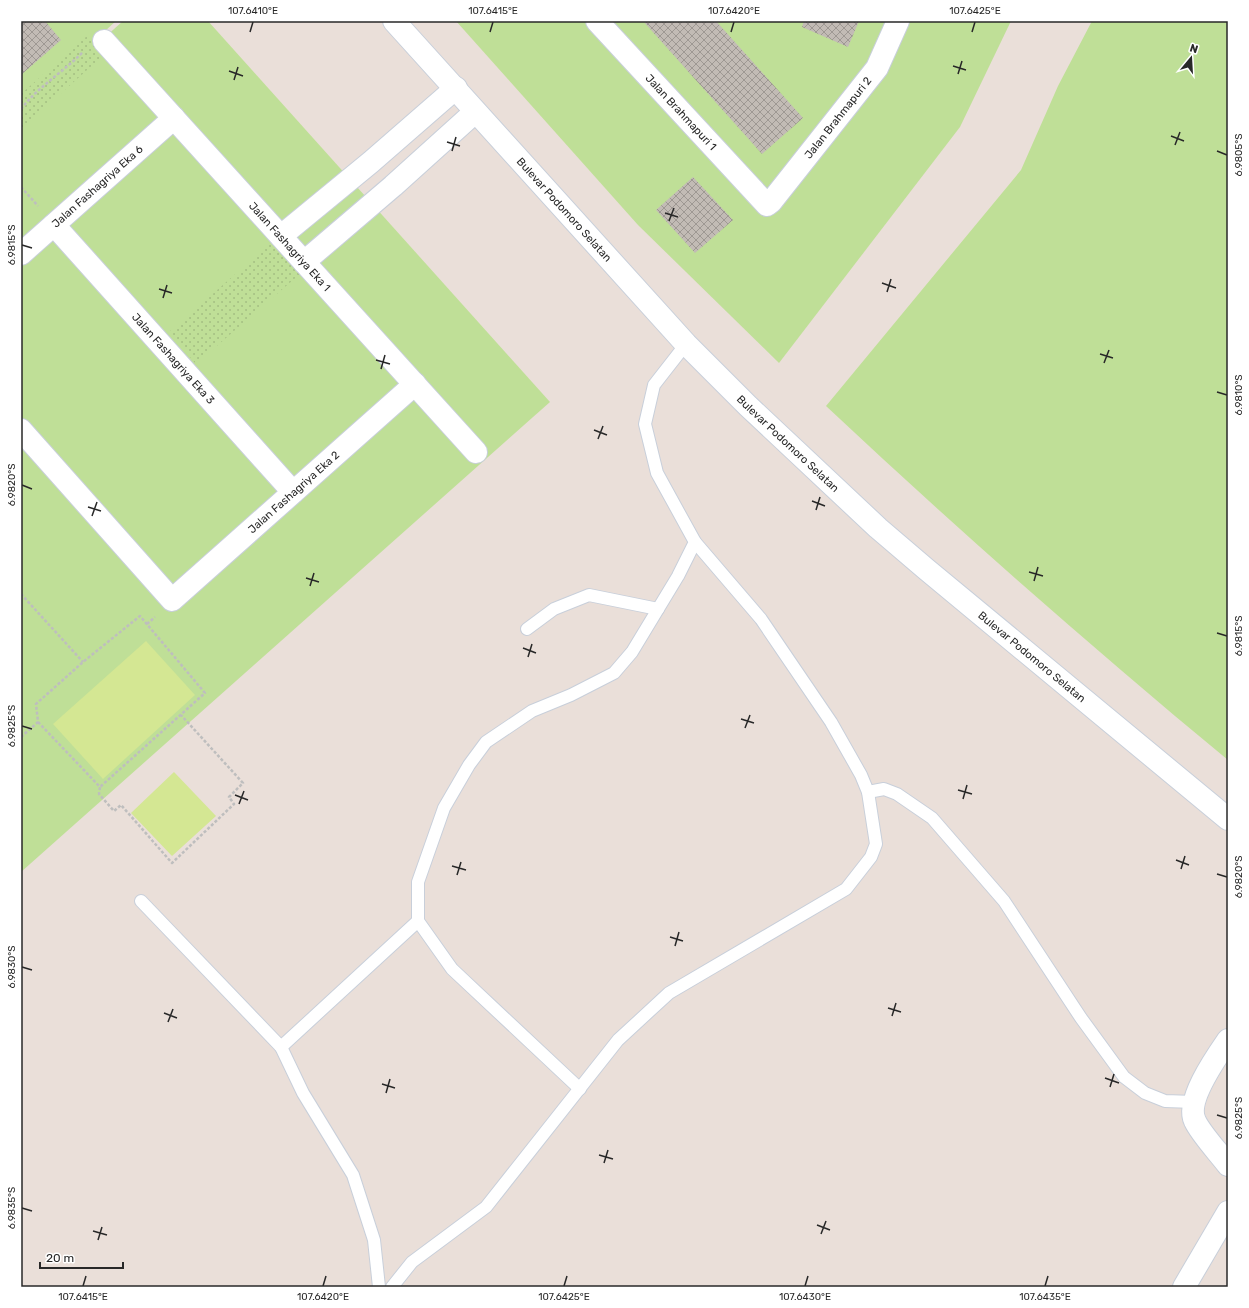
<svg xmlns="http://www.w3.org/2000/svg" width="1249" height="1308" font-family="Rubik,sans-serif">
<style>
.grass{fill:#bfdf97}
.park{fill:url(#park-dots)}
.pitch{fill:#d4e793}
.building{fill:url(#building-cross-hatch)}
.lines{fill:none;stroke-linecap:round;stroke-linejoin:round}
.service-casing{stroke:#c8cfda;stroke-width:14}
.minor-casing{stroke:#c8cfda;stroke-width:24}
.tertiary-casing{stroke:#c8cfda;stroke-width:24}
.path{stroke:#bebebe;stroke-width:2.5;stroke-dasharray:3 2;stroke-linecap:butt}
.service{stroke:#fff;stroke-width:12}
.minor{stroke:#fff;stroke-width:22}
.tertiary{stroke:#fff;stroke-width:22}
.ticks{fill:none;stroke:#282828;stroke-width:1.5}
.labels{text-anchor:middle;stroke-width:3.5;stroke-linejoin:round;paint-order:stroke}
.street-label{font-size:11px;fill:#282828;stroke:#fff}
.neatline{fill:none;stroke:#282828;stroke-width:1.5}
.ticks-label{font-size:10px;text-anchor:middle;fill:#282828}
</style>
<defs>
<pattern id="park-dots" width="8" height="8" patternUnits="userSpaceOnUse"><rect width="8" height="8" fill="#bfdf97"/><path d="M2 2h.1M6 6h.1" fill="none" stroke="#a4bf82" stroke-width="1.8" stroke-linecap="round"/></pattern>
<pattern id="building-cross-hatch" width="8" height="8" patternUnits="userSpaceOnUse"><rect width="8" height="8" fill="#c2bbb5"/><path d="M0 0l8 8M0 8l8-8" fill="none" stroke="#9e9893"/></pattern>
</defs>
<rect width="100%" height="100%" fill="#eadfd9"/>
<g class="grass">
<polygon points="21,21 116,21 21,107"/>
<polygon points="123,21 208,21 550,402 21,872 21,112"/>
<polygon points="456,21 1011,21 960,127 779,363 638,225"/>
<path d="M1092,21H1228V760C1090,646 956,528 826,406L1021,170L1058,86Z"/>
</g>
<g class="park">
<polygon points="88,35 105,54 21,129 21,94"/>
<polygon points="271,243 300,274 196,364 169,332"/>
</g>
<g class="pitch">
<polygon points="146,641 195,695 103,779 53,724"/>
<polygon points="174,772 216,816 172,856 131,813"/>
</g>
<g class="building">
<polygon points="21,21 45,21 61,40 21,75"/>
<polygon points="643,21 716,21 803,118 762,154"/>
<polygon points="804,21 859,21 848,47 802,27"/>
<polygon points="693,177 733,220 695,253 656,210"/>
</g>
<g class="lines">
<defs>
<g id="service">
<polyline points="527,629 554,609 589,595 658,609"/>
<polyline points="868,792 884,789 897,794 932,818 1004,901 1081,1018 1124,1077 1145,1093 1165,1101 1194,1102"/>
<polyline points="141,901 281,1047 418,921"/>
<polyline points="281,1047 303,1093 353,1175 374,1240 379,1287"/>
<polyline points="580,1089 452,969 418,921 418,882 444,808 469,765 486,742 532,711 571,695 614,673 632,652 678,576 695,542 657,473 645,424 654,385 686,344"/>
<polyline points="392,1287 412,1262 486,1207 618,1040 669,993 846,889 871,857 876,844 868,792 861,775 831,722 761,619 695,542"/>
</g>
<g id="minor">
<path id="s1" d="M597,21L767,205L771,202L877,68L898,21"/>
<path id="s2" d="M104,41L476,452"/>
<path id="s3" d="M54,225L293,492"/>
<polyline points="281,236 371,162 456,88"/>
<path id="s4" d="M21,254L174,118"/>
<polyline points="304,262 393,186 475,112"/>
<path id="s5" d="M21,430L172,600L415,384"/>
<path d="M1228,1040C1217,1056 1185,1101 1195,1121C1201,1134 1219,1153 1228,1165"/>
<polyline points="1184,1287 1228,1212"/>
</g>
<g id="tertiary">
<path id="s6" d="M394,21L686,344L748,406L878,528L926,569L1228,819"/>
</g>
</defs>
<use href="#service" class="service-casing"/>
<use href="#minor" class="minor-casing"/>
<use href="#tertiary" class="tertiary-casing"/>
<g class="path">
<path d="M21,109C38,87 63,72 83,52"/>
<polyline points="21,187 38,206"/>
<polyline points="21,594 83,662"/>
<polyline points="147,624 155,617"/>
<polyline points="38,722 100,787 99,794 114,811 121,805 172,863 234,804 229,797 243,783 181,715"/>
<polyline points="21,737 38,722 36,704 83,662 140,616 205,693 100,787"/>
</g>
<use href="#service" class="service"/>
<use href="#minor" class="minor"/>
<use href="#tertiary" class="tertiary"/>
</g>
<path class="ticks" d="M250,32L253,22M490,32L493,22M731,32L734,22M972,32L975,22M953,66L966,70M229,71L243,76M958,74L962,61M234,80L238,67M1171,136L1184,141M447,142L460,146M1175,145L1180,132M452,151L456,137M1217,151L1227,155M665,213L678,217M669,221L674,208M22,245L32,248M882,283L896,288M159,289L172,293M887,292L891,279M163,298L167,285M1100,354L1113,358M376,360L390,364M1104,363L1109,350M381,369L385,355M1217,392L1227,395M594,430L607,435M598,439L603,426M22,485L32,489M812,501L825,506M88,507L101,511M816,510L820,497M92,516L97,502M1029,572L1043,576M306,578L319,582M1034,581L1038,567M310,586L314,573M1217,633L1227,636M523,648L536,653M528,657L532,644M741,719L754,723M22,726L32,729M745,728L750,715M958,790L972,794M235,795L248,800M963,799L967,785M239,804L244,791M1176,860L1189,865M452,866L466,870M1181,869L1185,856M1217,874L1227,877M457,875L461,862M670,937L683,941M675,946L679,932M22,967L32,970M888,1008L901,1012M164,1013L177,1018M892,1016L896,1003M168,1022L173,1009M1105,1078L1119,1083M382,1084L395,1088M1110,1087L1114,1074M386,1093L390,1079M1217,1115L1227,1118M599,1155L613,1159M604,1163L608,1150M22,1208L32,1211M817,1225L830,1230M93,1231L107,1235M821,1234L826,1221M98,1240L102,1227M83,1286L86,1276M323,1286L326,1276M564,1286L567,1276M805,1286L808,1276M1045,1286L1048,1276"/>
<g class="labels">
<g class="street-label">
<text dy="4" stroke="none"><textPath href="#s1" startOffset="124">Jalan Brahmapuri 1</textPath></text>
<text dy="4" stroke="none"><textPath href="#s1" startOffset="363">Jalan Brahmapuri 2</textPath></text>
<text dy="4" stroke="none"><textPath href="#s4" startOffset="102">Jalan Fashagriya Eka 6</textPath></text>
<text dy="4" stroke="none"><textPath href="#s6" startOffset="254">Bulevar Podomoro Selatan</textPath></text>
<text dy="4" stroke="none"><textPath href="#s2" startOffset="277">Jalan Fashagriya Eka 1</textPath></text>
<text dy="4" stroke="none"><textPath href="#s3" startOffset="179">Jalan Fashagriya Eka 3</textPath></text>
<text dy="4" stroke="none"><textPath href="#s6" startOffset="578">Bulevar Podomoro Selatan</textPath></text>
<text dy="4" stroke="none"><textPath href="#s5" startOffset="390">Jalan Fashagriya Eka 2</textPath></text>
<text dy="4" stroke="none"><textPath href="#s6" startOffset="902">Bulevar Podomoro Selatan</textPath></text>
</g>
</g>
<rect width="1249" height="1308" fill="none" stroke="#ffffff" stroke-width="44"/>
<g transform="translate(1191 58) rotate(18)" stroke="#ffffff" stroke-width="3" paint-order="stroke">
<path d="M0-3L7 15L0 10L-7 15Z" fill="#282828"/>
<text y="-6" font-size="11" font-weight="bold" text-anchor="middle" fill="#282828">N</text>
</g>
<path d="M40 1262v6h83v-6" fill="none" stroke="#282828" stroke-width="2"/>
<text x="46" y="1262" font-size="12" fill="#282828" stroke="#ffffff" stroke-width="3" paint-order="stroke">20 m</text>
<rect x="22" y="22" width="1205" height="1264" class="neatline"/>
<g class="ticks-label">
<text x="253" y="14">107.6410°E</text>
<text x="493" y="14">107.6415°E</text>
<text x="734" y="14">107.6420°E</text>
<text x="975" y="14">107.6425°E</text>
<text transform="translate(1238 155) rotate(-90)" y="4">6.9805°S</text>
<text transform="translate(11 245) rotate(-90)" y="4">6.9815°S</text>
<text transform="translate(1238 395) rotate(-90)" y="4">6.9810°S</text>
<text transform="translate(11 485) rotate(-90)" y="4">6.9820°S</text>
<text transform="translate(1238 636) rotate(-90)" y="4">6.9815°S</text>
<text transform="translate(11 726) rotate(-90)" y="4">6.9825°S</text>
<text transform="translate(1238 877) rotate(-90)" y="4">6.9820°S</text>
<text transform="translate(11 967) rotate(-90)" y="4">6.9830°S</text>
<text transform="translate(1238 1118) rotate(-90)" y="4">6.9825°S</text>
<text transform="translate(11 1208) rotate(-90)" y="4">6.9835°S</text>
<text x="83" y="1300">107.6415°E</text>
<text x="323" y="1300">107.6420°E</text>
<text x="564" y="1300">107.6425°E</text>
<text x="805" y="1300">107.6430°E</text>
<text x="1045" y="1300">107.6435°E</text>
</g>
</svg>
